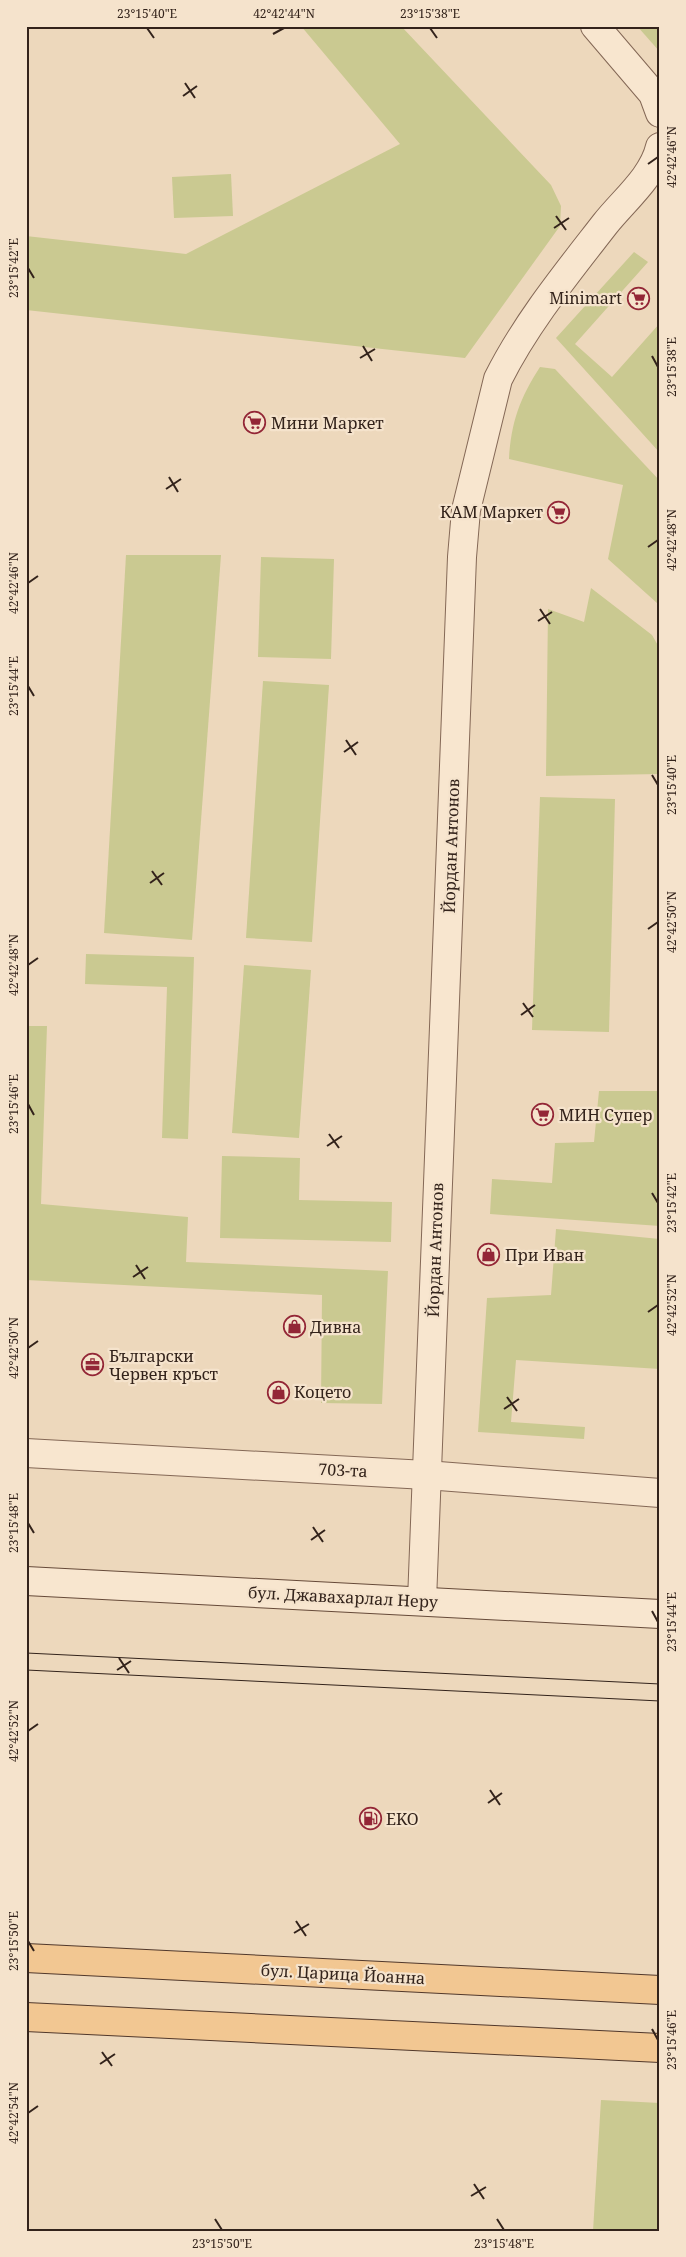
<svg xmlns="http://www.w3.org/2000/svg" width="686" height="2257" font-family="'Noto Serif',serif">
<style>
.green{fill:#cac991}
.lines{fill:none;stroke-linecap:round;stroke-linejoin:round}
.street-casing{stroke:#846856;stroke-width:30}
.secondary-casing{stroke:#664a39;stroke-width:30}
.primary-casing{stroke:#51382b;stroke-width:30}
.street{stroke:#f8e6cf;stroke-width:28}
.secondary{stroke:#f8e6cf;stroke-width:28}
.primary{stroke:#f2c792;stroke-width:28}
.tram{stroke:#33231b;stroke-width:1}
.ticks{fill:none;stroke:#33231b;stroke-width:2}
.labels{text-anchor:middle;stroke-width:4.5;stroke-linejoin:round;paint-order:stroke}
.poi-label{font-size:16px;fill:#33231b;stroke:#f5e3cc;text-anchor:start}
.street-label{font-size:16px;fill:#33231b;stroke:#f5e3cc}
.neatline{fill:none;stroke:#33231b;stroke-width:2}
.ticks-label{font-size:12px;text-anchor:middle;fill:#33231b}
</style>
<rect width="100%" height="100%" fill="#edd8bc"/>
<g class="green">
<polygon points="301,26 401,26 551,185 561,206 560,226 465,358 26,310 26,236 186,254 400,144"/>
<polygon points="637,26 660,26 660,52"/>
<polygon points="231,174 233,216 174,218 172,177"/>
<polygon points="634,252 648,262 575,344 612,377 660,323 660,453 556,338"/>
<path d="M540,367L555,369L660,481V599L657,603L608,559L623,485L509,459C511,422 520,398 540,367Z"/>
<polygon points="126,555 221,555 192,940 104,933"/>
<polygon points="261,557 334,559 331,659 258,657"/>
<polygon points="591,588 652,635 660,649 660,774 546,776 548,609 584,622"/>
<polygon points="263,681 329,685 312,942 246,938"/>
<polygon points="540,797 615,799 609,1032 532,1030"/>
<polygon points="86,954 194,957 188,1139 162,1138 167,987 85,984"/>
<polygon points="244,965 311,970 299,1138 232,1133"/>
<polygon points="26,1026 47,1026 41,1204 188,1217 186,1262 388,1271 382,1404 321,1403 322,1295 26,1280"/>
<polygon points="599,1091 660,1091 660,1226 490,1214 492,1179 552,1183 555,1143 594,1142"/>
<polygon points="222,1156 300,1158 299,1200 392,1202 391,1242 220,1238"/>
<polygon points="556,1229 660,1239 660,1369 516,1360 511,1422 585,1427 584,1439 478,1432 487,1298 551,1295"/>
<polygon points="601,2100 660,2103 660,2231 593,2231"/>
</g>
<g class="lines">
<defs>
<g id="street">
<polyline points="595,26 653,94 660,113"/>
<polyline points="26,1453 426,1475 660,1493"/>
<path d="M422,1601L462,557L466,510L498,379C526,323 567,273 605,224C624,200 653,177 660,147"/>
</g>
<polyline id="secondary" points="26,1581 660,1614"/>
<g id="primary">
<polyline points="26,1958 660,1990"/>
<polyline points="26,2017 660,2048"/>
</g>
</defs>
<use href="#street" class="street-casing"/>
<use href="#secondary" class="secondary-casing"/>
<use href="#primary" class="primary-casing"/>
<use href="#street" class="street"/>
<use href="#secondary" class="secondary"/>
<use href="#primary" class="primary"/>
<g class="tram">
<polyline points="26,1653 660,1684"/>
<polyline points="26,1670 660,1701"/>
</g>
</g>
<path class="ticks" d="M147,28L154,38M430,28L437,38M273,34L284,28M185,83L195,98M183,96L197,86M648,164L658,157M556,216L566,230M554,228L569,218M28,268L34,278M363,346L372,361M652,356L658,367M360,358L375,349M169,477L178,492M166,489L181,479M648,547L658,540M28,583L38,576M540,609L550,624M538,621L552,612M28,686L34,696M346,740L356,755M344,752L358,742M652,775L658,785M152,871L162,885M150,883L164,873M648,929L658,922M28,965L38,958M523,1003L533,1017M521,1015L535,1005M28,1104L34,1115M329,1134L339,1148M327,1146L342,1136M652,1193L658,1203M136,1265L145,1279M133,1277L148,1267M648,1312L658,1305M28,1348L38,1341M507,1397L517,1411M504,1409L519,1399M28,1523L34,1533M313,1527L323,1542M311,1540L325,1530M652,1611L658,1622M119,1658L129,1673M117,1670L131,1661M28,1731L38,1724M490,1790L500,1805M488,1803L502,1793M296,1921L306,1936M294,1933L309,1924M28,1941L34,1951M652,2029L658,2040M102,2052L112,2066M100,2064L115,2054M28,2113L38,2106M474,2184L484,2199M471,2196L486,2187M215,2219L222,2230M497,2219L504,2230"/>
<defs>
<symbol id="supermarket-ring" viewBox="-11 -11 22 22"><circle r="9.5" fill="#f5e3cc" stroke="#932636" stroke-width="1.5"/><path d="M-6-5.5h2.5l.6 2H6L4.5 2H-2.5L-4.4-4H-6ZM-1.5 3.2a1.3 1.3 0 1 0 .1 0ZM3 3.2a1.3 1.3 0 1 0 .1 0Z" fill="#932636"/></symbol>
<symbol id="shop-ring" viewBox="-11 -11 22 22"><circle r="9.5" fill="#f5e3cc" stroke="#932636" stroke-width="1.5"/><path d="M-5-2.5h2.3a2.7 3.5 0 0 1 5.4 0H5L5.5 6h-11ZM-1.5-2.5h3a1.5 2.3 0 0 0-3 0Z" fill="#932636"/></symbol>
<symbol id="office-ring" viewBox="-11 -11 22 22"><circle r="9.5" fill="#f5e3cc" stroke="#932636" stroke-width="1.5"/><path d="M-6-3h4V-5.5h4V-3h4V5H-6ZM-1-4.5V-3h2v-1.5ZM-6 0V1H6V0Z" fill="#932636"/></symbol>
<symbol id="fuel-ring" viewBox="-11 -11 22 22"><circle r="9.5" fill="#f5e3cc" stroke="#932636" stroke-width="1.5"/><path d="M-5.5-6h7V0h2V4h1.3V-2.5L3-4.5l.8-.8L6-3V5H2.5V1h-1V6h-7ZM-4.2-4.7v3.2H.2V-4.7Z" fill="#932636"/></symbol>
</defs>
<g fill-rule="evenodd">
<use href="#supermarket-ring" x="626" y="286" width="25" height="25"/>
<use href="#supermarket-ring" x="242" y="410" width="25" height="25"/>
<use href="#supermarket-ring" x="546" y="500" width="25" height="25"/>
<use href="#supermarket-ring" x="530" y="1102" width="25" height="25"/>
<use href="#shop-ring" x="476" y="1242" width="25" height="25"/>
<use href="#shop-ring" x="282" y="1314" width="25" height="25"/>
<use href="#office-ring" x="80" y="1352" width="25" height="25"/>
<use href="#shop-ring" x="266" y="1380" width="25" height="25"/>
<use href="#fuel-ring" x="358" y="1806" width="25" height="25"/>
</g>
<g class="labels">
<g class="poi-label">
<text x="622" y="304" text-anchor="end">Minimart</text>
<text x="271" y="429">Мини Маркет</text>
<text x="543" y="518" text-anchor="end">КАМ Маркет</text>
<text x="559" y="1121">МИН Супер</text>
<text x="505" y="1261">При Иван</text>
<text x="310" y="1333">Дивна</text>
<text x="109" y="1362">Български<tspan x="109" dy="18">Червен кръст</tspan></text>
<text x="294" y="1398">Коцето</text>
<text x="386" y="1825">EKO</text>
</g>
<g class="street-label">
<text transform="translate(451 846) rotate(-88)" y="6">Йордан Антонов</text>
<text transform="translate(435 1250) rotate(-88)" y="6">Йордан Антонов</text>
<text transform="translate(343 1470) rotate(3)" y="6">703-та</text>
<text transform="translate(343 1597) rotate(3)" y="6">бул. Джавахарлал Неру</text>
<text transform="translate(343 1974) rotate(3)" y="6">бул. Царица Йоанна</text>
</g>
</g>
<rect width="686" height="2257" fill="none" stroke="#f5e3cc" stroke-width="55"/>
<rect x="28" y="28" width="630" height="2202" class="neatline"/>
<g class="ticks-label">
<text x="147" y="18">23°15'40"E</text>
<text x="284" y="18">42°42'44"N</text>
<text x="430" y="18">23°15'38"E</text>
<text transform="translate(672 157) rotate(-90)" y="4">42°42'46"N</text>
<text transform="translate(14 268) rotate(-90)" y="4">23°15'42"E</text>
<text transform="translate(672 367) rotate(-90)" y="4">23°15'38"E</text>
<text transform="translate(672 540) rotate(-90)" y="4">42°42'48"N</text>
<text transform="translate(14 583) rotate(-90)" y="4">42°42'46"N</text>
<text transform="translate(14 686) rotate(-90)" y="4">23°15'44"E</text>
<text transform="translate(672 785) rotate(-90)" y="4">23°15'40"E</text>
<text transform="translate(672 922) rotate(-90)" y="4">42°42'50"N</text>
<text transform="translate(14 965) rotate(-90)" y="4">42°42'48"N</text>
<text transform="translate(14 1104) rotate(-90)" y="4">23°15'46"E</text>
<text transform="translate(672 1203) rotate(-90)" y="4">23°15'42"E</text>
<text transform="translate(672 1305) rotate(-90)" y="4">42°42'52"N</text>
<text transform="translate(14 1348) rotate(-90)" y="4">42°42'50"N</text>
<text transform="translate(14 1523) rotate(-90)" y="4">23°15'48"E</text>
<text transform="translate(672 1622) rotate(-90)" y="4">23°15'44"E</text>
<text transform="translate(14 1731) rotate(-90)" y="4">42°42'52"N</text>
<text transform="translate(14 1941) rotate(-90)" y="4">23°15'50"E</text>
<text transform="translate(672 2040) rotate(-90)" y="4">23°15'46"E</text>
<text transform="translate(14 2113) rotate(-90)" y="4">42°42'54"N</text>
<text x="222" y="2248">23°15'50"E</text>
<text x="504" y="2248">23°15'48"E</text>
</g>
</svg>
